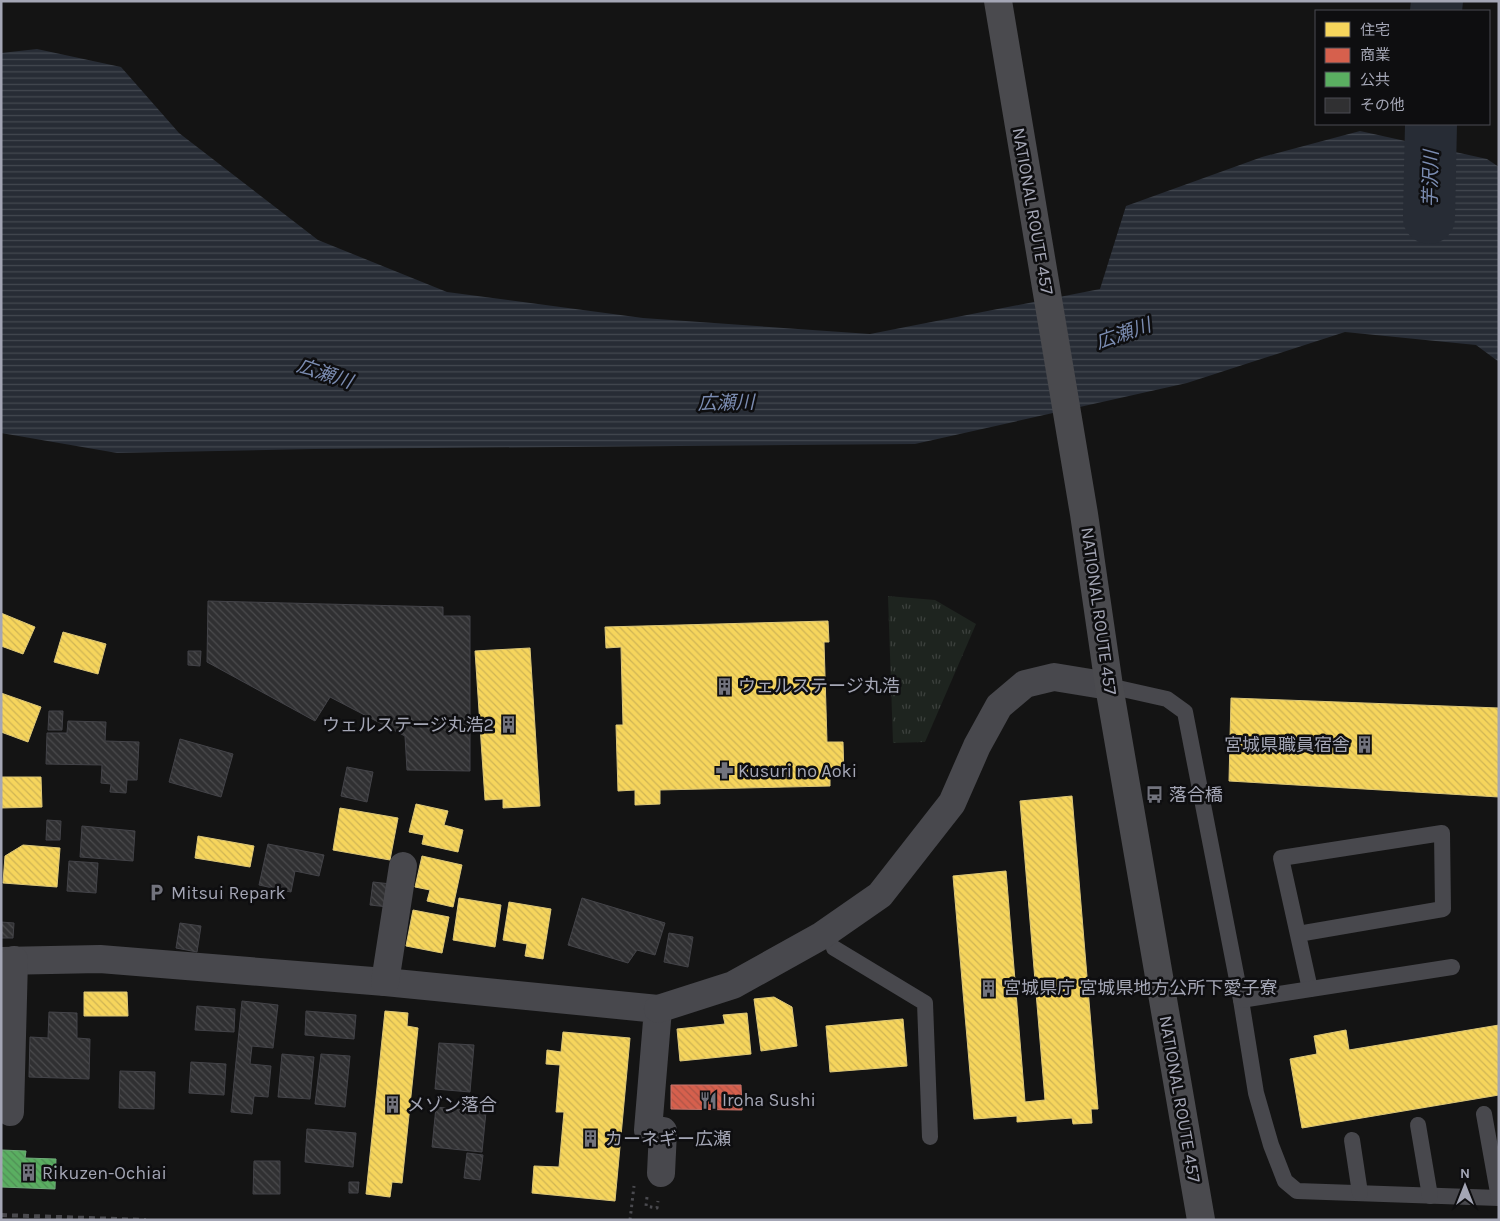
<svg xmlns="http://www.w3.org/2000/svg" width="1500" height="1221" font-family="Karla,'Noto Sans JP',sans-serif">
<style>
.grass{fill:url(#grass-tufts)}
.water{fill:url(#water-rules)}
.homes{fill:url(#homes-back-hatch);stroke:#ddc777}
.shops{fill:url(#shops-back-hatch);stroke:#c7756c}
.public{fill:url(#public-back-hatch);stroke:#70ac7a}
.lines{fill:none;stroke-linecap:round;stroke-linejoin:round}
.river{stroke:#272c35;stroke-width:52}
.building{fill:url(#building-back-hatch);stroke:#434348}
.path{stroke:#4a4a4f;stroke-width:3;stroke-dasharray:2.5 4;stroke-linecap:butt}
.service{stroke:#48484d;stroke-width:16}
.minor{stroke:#48484d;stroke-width:28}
.tertiary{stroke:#48484d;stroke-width:28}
.trunk{stroke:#4a4a4e;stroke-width:28}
.rail{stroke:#49494d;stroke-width:4;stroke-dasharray:6 5;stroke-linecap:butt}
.labels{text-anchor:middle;stroke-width:5;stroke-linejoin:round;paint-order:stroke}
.street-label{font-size:18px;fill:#a4a6b5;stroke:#0e0e10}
.poi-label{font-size:18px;fill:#a4a6b5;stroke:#0e0e10;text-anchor:start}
.water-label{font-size:19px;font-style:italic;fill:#7b8cb1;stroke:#0e0e10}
</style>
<defs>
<pattern id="grass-tufts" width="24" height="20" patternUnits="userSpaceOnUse" patternTransform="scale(1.25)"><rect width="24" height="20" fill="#1e241f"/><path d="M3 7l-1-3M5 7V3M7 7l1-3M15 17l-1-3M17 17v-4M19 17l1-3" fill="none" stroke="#3c413d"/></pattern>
<pattern id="water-rules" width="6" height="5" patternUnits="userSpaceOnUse" patternTransform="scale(1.25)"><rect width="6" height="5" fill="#272c35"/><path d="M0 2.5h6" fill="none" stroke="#434850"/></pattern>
<pattern id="homes-back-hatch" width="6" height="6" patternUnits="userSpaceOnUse" patternTransform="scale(1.25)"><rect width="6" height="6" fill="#f6d55c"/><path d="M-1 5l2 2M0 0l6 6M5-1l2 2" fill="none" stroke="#cfb454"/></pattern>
<pattern id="shops-back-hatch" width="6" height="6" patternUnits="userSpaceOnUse" patternTransform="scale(1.25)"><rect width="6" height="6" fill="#d6604d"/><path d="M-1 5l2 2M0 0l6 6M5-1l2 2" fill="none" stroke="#ad5447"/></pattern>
<pattern id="public-back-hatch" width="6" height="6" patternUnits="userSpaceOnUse" patternTransform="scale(1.25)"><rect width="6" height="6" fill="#5aae61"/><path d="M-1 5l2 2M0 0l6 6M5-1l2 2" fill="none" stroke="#508f56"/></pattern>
<pattern id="building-back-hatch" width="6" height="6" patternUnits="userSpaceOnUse" patternTransform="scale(1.25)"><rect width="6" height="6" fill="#303032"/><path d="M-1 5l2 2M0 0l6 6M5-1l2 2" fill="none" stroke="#4b4b4d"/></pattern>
</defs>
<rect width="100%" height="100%" fill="#141414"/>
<polygon class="grass" points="888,596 935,600 976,624 925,742 893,743"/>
<polygon class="water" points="37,49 121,67 179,133 318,240 447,292 643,318 870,334 1100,289 1126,206 1262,157 1360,131 1487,159 1499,167 1499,362 1476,345 1345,332 1187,383 915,444 314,449 117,453 1,433 1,53"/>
<g class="homes">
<polygon points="1,613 35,627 23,654 1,646"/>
<polygon points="828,621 829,642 824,642 827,742 843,742 844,777 830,777 830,786 660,790 660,804 635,805 635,790 618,791 616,725 623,725 621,647 606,648 605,627"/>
<polygon points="63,632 106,644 98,674 54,662"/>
<polygon points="530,648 540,806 503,808 503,799 485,800 475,651"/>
<polygon points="1,693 41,707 28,742 1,732"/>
<polygon points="1231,698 1499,708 1499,797 1229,781"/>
<polygon points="1,777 41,777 42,807 1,808"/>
<polygon points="1072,796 1098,1109 1091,1109 1092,1123 1073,1124 1072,1118 1017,1122 1017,1116 974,1119 953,876 1006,871 1025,1102 1045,1100 1020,801"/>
<polygon points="416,804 448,811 444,825 463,830 458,852 422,844 424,835 409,832"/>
<polygon points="340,808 398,818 390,860 333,850"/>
<polygon points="198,836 254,846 250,867 195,858"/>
<polygon points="23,845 60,848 57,887 3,883 5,856"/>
<polygon points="422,856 462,865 453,907 427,901 430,890 415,887"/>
<polygon points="459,898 501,905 495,947 453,940"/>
<polygon points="509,902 551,909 543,959 525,956 527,944 503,940"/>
<polygon points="413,910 449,917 442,953 406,946"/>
<polygon points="84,992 127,992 128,1016 84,1016"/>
<polygon points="774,997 792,1007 797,1046 761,1051 754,999"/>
<polygon points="385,1011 408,1013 407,1026 418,1028 402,1183 392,1182 390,1197 366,1194"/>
<polygon points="747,1013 751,1054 680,1061 677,1029 725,1024 723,1015"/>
<polygon points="903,1019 907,1066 830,1072 826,1026"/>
<polygon points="1499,1025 1499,1095 1302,1128 1290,1059 1317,1054 1314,1036 1346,1030 1349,1050"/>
<polygon points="563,1032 630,1038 615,1201 532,1193 534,1166 559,1167 564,1112 556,1112 560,1065 546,1064 547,1050 561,1052"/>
</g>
<polygon class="shops" points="671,1085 741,1085 742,1110 671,1109"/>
<polygon class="public" points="1,1150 26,1151 25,1158 56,1159 55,1189 1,1187"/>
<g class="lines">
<g class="river">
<polyline points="1436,11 1437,1"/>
<polyline points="1429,218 1431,124"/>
</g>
</g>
<g class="building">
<polygon points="208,601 443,607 443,616 470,616 470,771 407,770 405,736 330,697 315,721 207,662"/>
<polygon points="188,651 201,651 200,666 188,665"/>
<polygon points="49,711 63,711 62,730 48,730"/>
<polygon points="68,721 106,722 105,741 139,742 137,780 127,780 126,793 110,792 111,784 101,783 102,765 46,764 47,733 67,733"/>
<polygon points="180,739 233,754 221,797 169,782"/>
<polygon points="347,767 373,772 367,802 341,796"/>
<polygon points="47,820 61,821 60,840 46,840"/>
<polygon points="82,826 135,831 133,861 80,857"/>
<polygon points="268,844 324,855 319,876 295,871 291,892 259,885"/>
<polygon points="69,861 98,863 96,893 67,891"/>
<polygon points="373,882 391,884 388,907 370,905"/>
<polygon points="582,898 665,923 655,955 637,950 628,963 568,945"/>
<polygon points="1,922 14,923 13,938 1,938"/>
<polygon points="180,923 201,926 197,952 176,948"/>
<polygon points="669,933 693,937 688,967 664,962"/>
<polygon points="242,1001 278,1005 273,1048 252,1046 250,1064 271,1066 268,1097 254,1096 252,1114 231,1112"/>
<polygon points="197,1006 235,1009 234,1032 195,1030"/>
<polygon points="306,1011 356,1015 354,1039 305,1035"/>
<polygon points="49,1012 77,1013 77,1038 90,1039 89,1079 29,1077 30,1037 48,1038"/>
<polygon points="439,1043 474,1045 470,1092 435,1089"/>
<polygon points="282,1054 314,1057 310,1099 278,1097"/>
<polygon points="321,1054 350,1056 345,1107 315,1104"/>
<polygon points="191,1062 226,1064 224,1095 189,1093"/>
<polygon points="120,1071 155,1072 154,1109 119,1108"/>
<polygon points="436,1107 486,1112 482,1152 432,1147"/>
<polygon points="307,1129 356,1133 353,1167 305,1162"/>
<polygon points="467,1153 483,1155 480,1180 464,1178"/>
<polygon points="254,1161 280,1161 280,1194 253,1194"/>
<polygon points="349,1182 359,1182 358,1193 349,1193"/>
</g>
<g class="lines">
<g class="path">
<polyline points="647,1197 646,1206 657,1208 658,1201"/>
<polyline points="630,1220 634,1186"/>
</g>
<g class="service">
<polyline points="1109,686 1167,699 1185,712 1241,1000 1256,1093 1271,1145 1285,1181 1297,1191 1499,1198"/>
<polyline points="1298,934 1443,909 1442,833 1281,858 1310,989"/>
<polyline points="834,948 925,1003 930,1137"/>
<polyline points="1241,1000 1452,967"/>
<polyline points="1484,1114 1499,1198"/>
<polyline points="1418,1125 1430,1196"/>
<polyline points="1352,1140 1360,1193"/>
</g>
<g class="minor">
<polyline points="1,961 100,959 385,982 658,1009 648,1130 663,1131 661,1173"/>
<polyline points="385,982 403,866"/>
<polyline points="10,1112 14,960"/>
</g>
<polyline class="tertiary" points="658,1009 733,985 821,936 880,895 952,803 977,746 999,706 1025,684 1054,677 1109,686"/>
<polyline class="trunk" points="998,1 1084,514 1109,686 1201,1220"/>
<polyline class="rail" points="1,1215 146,1220"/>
</g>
<defs>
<symbol id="building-bare" viewBox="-9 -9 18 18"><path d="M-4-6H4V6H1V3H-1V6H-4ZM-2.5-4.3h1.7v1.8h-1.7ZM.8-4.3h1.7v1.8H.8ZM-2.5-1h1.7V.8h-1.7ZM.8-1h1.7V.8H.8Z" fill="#72737d" stroke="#0e0e10" stroke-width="2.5" paint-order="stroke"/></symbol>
<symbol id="pharmacy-bare" viewBox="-9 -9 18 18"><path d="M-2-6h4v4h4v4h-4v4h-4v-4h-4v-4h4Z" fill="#72737d" stroke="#0e0e10" stroke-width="2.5" paint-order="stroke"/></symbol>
<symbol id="bus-bare" viewBox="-9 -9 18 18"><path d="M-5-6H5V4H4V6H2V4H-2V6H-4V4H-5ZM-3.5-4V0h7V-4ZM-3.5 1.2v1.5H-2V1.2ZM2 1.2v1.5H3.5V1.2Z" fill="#72737d" stroke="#0e0e10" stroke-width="2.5" paint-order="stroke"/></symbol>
<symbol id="parking-bare" viewBox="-9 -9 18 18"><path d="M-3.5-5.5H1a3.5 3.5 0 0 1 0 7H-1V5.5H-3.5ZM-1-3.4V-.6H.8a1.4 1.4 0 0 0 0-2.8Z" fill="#72737d" stroke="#0e0e10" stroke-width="2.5" paint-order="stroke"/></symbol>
<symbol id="restaurant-bare" viewBox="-9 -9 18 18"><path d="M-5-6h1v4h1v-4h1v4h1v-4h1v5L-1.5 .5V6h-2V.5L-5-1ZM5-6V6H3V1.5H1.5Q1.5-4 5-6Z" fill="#72737d" stroke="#0e0e10" stroke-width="2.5" paint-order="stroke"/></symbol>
</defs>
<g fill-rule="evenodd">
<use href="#building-bare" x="712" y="674" width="25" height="25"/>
<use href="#building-bare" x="496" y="712" width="25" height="25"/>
<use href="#building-bare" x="1352" y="732" width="25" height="25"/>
<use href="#pharmacy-bare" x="712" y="758" width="25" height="25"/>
<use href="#bus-bare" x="1142" y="782" width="25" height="25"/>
<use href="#parking-bare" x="144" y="880" width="25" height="25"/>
<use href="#building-bare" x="976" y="976" width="25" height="25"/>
<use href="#restaurant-bare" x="696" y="1088" width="25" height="25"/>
<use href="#building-bare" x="380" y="1092" width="25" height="25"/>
<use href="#building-bare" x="578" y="1126" width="25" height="25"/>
<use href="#building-bare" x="16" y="1160" width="25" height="25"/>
</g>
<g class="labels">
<g class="street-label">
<text transform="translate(1033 211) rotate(80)" y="6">NATIONAL ROUTE 457</text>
<text transform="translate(1099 611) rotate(82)" y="6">NATIONAL ROUTE 457</text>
<text transform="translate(1180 1099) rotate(80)" y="6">NATIONAL ROUTE 457</text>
</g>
<g class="poi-label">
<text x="738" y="692">ウェルステージ丸浩</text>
<text x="494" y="731" text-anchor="end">ウェルステージ丸浩2</text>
<text x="1350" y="751" text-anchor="end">宮城県職員宿舎</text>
<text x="738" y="777">Kusuri no Aoki</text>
<text x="1169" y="801">落合橋</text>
<text x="171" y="899">Mitsui Repark</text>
<text x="1003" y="994">宮城県庁 宮城県地方公所下愛子寮</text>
<text x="722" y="1106">Iroha Sushi</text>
<text x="407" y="1111">メゾン落合</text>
<text x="605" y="1145">カーネギー広瀬</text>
<text x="42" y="1179">Rikuzen-Ochiai</text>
</g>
<g class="water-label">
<text transform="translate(1430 179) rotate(-89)" y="7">芋沢川</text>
<text transform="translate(1123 333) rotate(-19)" y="7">広瀬川</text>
<text transform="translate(325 373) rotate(18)" y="7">広瀬川</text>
<text transform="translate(726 402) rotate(-1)" y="7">広瀬川</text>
</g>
</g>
<rect width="1500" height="1221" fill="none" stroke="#a4a6b5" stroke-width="5"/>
<rect x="1315" y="10" width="175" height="115" fill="#0e0e10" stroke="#4a4b52"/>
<rect x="1325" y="22" width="25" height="15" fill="#f6d55c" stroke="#4a4b52"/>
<text x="1360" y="35" font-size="15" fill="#a4a6b5">住宅</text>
<rect x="1325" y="48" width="25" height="15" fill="#d6604d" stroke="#4a4b52"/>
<text x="1360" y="60" font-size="15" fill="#a4a6b5">商業</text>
<rect x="1325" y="72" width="25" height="15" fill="#5aae61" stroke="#4a4b52"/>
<text x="1360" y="85" font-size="15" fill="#a4a6b5">公共</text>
<rect x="1325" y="98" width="25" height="15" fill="#303032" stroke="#4a4b52"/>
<text x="1360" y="110" font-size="15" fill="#a4a6b5">その他</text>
<g transform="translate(1465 1186)" stroke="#0e0e10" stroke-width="4" paint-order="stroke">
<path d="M0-4L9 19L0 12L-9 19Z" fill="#a4a6b5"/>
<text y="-8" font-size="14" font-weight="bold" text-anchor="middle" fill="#a4a6b5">N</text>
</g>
</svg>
